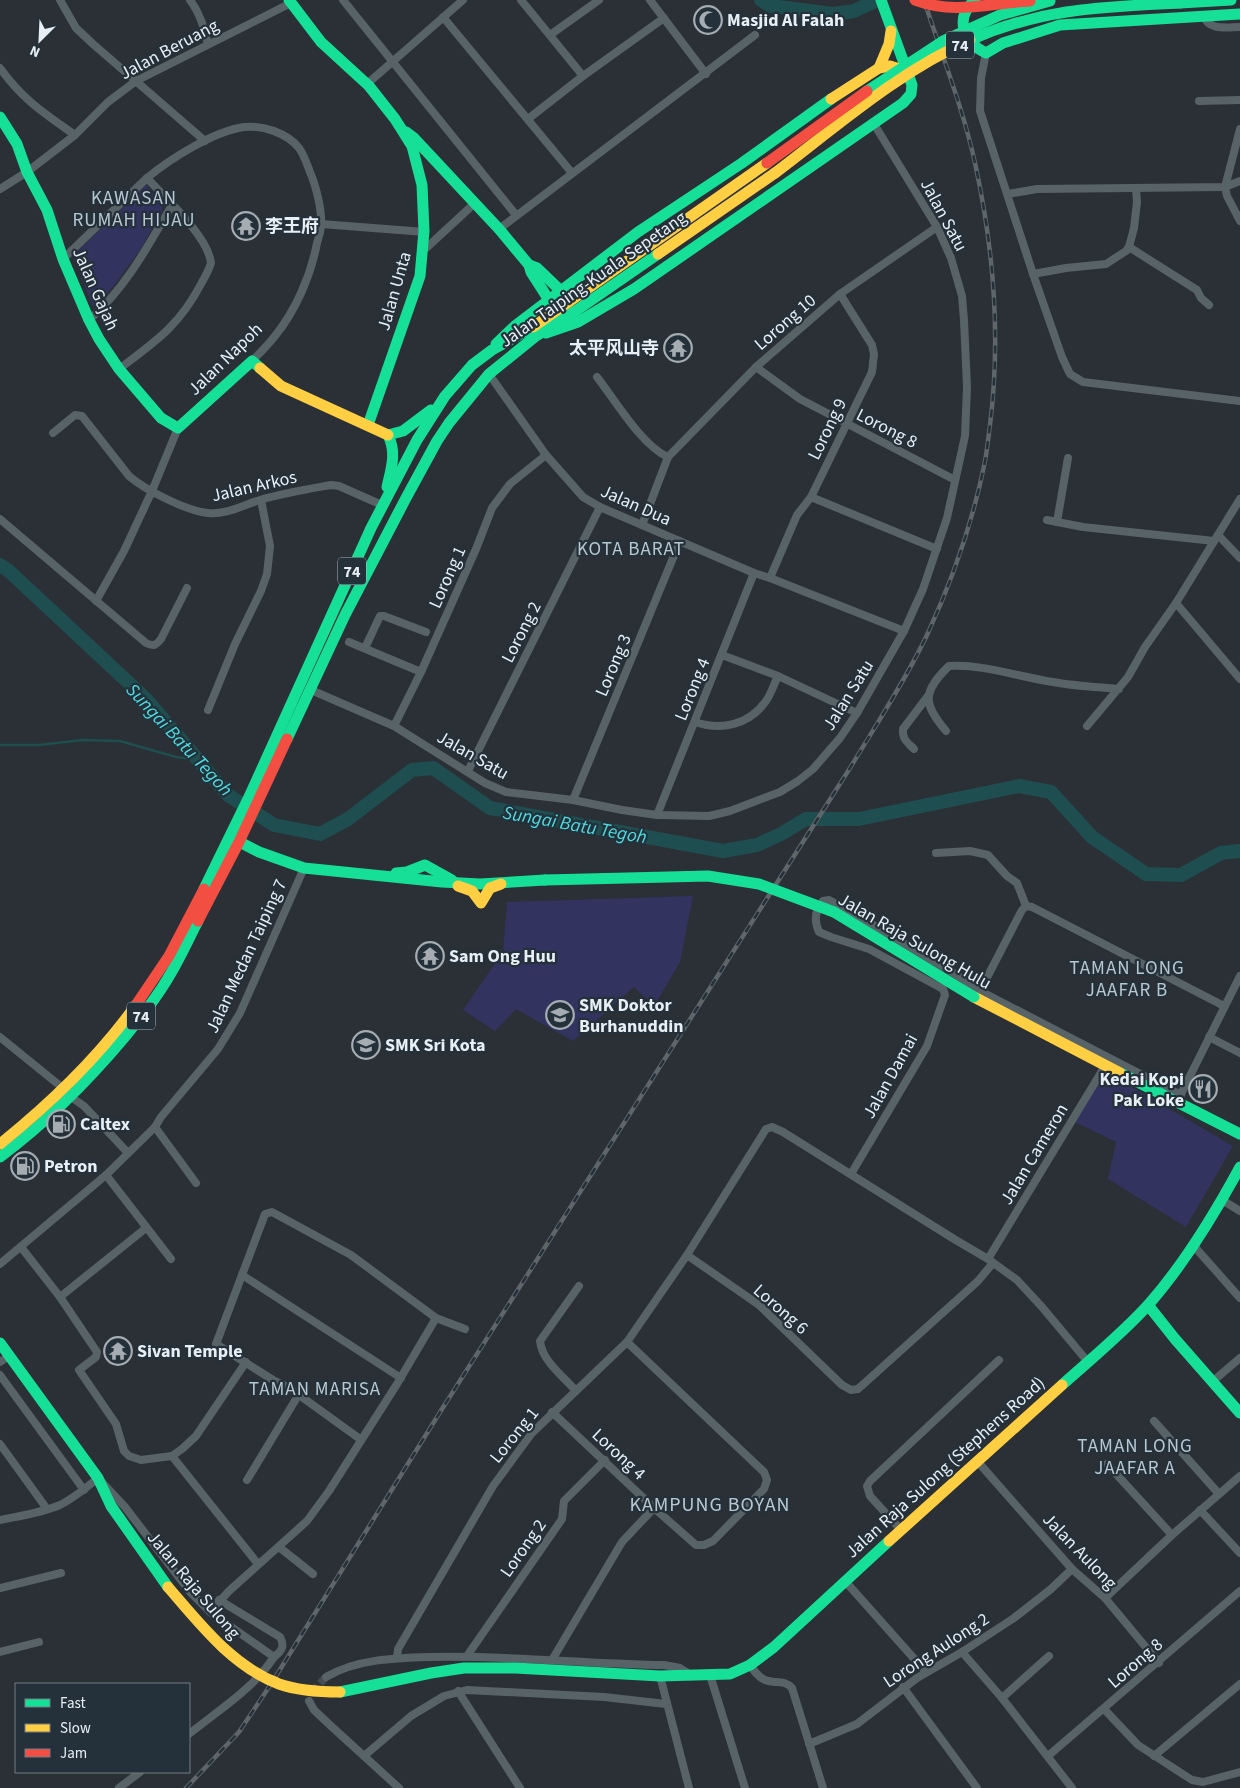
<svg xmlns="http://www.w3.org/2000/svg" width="1240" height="1788" font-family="'Source Sans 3','Noto Sans SC',sans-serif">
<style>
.green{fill:#32335f}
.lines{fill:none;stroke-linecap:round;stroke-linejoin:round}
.stream{stroke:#1e4e4f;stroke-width:2.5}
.river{stroke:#1e4e4f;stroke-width:14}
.street-tunnel{stroke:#464d52;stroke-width:8;stroke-dasharray:8 4;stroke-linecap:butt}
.street{stroke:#586367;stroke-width:8}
.fast{stroke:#16e098;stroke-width:11}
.slow{stroke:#ffcf43;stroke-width:11}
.jam{stroke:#f24e42;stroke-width:11}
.rail-casing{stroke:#5f666a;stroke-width:4.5}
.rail{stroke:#25313a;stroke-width:2.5;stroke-dasharray:8;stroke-linecap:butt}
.fast-bridge{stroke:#16e098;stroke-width:11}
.slow-bridge{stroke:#ffcf43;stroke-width:11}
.jam-bridge{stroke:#f24e42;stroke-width:11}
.labels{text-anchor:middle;stroke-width:4.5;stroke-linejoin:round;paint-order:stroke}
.shield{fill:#25313a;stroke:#adb6bd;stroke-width:1}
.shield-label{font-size:16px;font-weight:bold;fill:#e7eff5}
.poi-label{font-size:18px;font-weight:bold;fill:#e7eff5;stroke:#25313a;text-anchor:start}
.street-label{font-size:18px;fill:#e7eff5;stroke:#25313a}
.neighbourhood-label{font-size:19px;letter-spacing:1px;fill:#b8c7d1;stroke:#25313a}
.water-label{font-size:19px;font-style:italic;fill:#4ddce1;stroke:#25313a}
.quarter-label{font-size:20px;letter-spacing:1px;fill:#b8c7d1;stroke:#25313a}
</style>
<rect width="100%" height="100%" fill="#2a3035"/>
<g class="green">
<polygon points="146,185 162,204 162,212 140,250 113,287 93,307 73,256"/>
<polygon points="693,896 680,962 654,1006 634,987 573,1041 516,1009 495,1031 463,1010 503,952 507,902"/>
<polygon points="1106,1072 1233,1146 1186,1227 1108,1179 1116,1142 1075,1122"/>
</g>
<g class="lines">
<polyline class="stream" points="0,745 39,745 82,740 120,741 176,757 198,760"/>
<g class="river">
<polyline points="761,0 771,6 833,14 854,11 878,0"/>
<polyline points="0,565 9,571 146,699 228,795 274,825 320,834 348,819 412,770 433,768 490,808 723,851 757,845 781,834 806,819 859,819 1019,786 1051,792 1092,837 1146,874 1181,875 1221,853 1240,851"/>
</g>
<polyline class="street-tunnel" points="312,1692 326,1677"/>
<g class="street">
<polyline points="60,0 76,28 93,44 205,141"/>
<path d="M190,0C200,13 204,28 208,44"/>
<polyline points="343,0 516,215"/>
<polyline points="521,0 583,76"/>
<polyline points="650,0 706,74"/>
<path d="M1204,16C1208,31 1228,27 1240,27"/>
<polyline points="443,17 572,173"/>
<polyline points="550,35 599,0"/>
<polyline points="986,53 981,78 980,111 1033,274 1062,357 1070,374 1083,382 1240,401"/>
<path d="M0,68C23,100 44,113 75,135"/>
<polyline points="367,84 463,0"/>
<polyline points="1199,101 1240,100"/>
<polyline points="528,119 583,76 664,18"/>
<polyline points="1240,129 1225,187 1227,196 1240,221"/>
<polyline points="0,189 27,172 75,135 108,102 136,81 291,3"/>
<polyline points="1008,194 1037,189 1225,187 1240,181"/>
<polyline points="321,224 425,232"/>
<polyline points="499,229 755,35"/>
<polyline points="1129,247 1197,290 1201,298 1209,305"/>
<polyline points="424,250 475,203"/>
<path d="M63,259L147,178C170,159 214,131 244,127C263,125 287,133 299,148C304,155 307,164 310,172C316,186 322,210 321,224C321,230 319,237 317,243C311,275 296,310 275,336C268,345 260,353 252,361"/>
<polyline points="1033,274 1066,268 1106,264 1126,251 1129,247 1134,228 1137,202 1136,188"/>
<path d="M89,320C125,289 148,246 172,205"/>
<polyline points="756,367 800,399 955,480"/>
<path d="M119,369C156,341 179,326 201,284C205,277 209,270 211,263C208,236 165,198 147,178"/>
<polyline points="489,374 546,455 583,497 600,507 754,573 770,578 904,631"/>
<path d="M597,377C615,400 642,446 668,457"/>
<path d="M53,433L75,415L82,416L129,476C145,490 187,511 208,513C226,515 243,505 260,500C283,493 308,489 331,485L339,486L382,505"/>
<polyline points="811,497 937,549"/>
<path d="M0,519L146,643C154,647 156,645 161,639L187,588"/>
<polyline points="1047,520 1083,527 1214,541"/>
<polyline points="1057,522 1068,458"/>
<polyline points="642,525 668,457 756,367 840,294 937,227"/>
<polyline points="1218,535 1240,558"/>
<polyline points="770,578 797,515 811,497 872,372 874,354 872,345 840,294"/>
<polyline points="96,601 124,551 152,491 178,428"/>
<polyline points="1176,603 1240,679"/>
<polyline points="349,642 421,672"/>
<polyline points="365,648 380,616 384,616 426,632"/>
<polyline points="722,655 778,676 857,713"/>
<polyline points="311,690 394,726 485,783 506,792 573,800 622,810 657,815 709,816 730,811 780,792 798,781 813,769 840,738 857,713 904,631 923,589 947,518 965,436 967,387 964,320 962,296 951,258 937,227 874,124"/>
<polyline points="208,710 235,644 261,591 267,574 270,546 261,500"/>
<path d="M695,722C721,731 749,725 766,701C771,694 774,684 778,676"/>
<polyline points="394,726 421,672 476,549 492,508 510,484 546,455"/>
<polyline points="1087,726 1128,677 1145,647 1176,603 1240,499"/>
<path d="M946,731C923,704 922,692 949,666C984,664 1019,677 1053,682C1074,686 1097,687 1119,689"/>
<path d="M914,749C907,742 902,739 903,729L928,696"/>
<polyline points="468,771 600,507"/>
<polyline points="573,800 680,541"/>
<polyline points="657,815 754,573"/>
<polyline points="936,853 970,851 988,855 1007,876 1017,883 1026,906"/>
<polyline points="980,991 1022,910 1026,906 1032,907 1224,1006"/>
<polyline points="0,1037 64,1089"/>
<polyline points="1209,1037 1240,1053"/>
<polyline points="71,1097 84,1106 128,1153"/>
<polyline points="1179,1098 1240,976"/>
<polyline points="155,1127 196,1183"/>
<path d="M851,1174L927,1046L945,995L943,989L869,949L831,937L819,932C814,921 815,910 823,901L829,900L867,921L960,977L980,991L1181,1095"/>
<polyline points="106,1175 171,1259"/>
<polyline points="1222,1200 1240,1211"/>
<polyline points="1193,1245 1240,1298"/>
<polyline points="21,1247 60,1297 97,1352 96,1357 79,1370 116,1424 124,1451 129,1456 141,1460 172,1456 182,1449 196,1436 246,1362"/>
<polyline points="687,1255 759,1305 842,1385 851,1390 858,1389 978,1281 993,1263"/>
<polyline points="988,1259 1105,1066"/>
<polyline points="0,1264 106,1175 155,1127 161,1117 218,1049 240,1013 304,868"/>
<polyline points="242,1275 401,1378"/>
<polyline points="60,1297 146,1228"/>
<polyline points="0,1362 9,1356"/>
<polyline points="0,1375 84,1490"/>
<polyline points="1212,1382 1240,1358"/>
<path d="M576,1391C563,1376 542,1361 540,1341L579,1286"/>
<polyline points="552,1412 654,1508 696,1545 704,1545 713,1541 764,1489 767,1480 764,1472 627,1342"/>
<polyline points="1154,1421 1219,1494"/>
<polyline points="360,1439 288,1387 273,1380 216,1344 265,1214 272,1212 351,1255 436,1318 465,1329"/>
<polyline points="0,1444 47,1509"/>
<polyline points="172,1456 258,1564"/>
<polyline points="978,1462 1072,1569 1105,1598 1159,1663"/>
<polyline points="1107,1464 1172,1535"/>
<polyline points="247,1480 299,1394"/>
<polyline points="1200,1510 1240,1553"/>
<path d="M0,1520C20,1516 41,1513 60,1505C74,1498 86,1488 98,1478L125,1507L191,1593L210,1612L274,1657C253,1689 219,1710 189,1734"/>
<polyline points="901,1530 870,1496 867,1486 870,1481 999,1360"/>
<polyline points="279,1547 313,1574"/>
<polyline points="845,1581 926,1672"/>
<polyline points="0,1588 61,1573"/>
<polyline points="1105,1598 1172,1535 1240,1476"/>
<path d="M219,1600L280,1637C285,1646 282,1651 274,1657"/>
<polyline points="210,1612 229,1591 307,1521 329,1491 397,1384 436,1318"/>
<polyline points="0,1652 39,1642"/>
<polyline points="962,1652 1002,1698 1072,1788"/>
<polyline points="467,1656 562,1519 564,1501 605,1460"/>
<polyline points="397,1658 398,1649 493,1486 532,1433 627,1342 687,1255 766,1129 772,1127 783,1132 954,1239 988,1259 1017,1280 1042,1307 1088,1362"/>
<polyline points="552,1660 622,1542 654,1508"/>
<path d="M750,1665C754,1671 758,1677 765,1680C775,1684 784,1679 792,1688L823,1788"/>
<polyline points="710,1675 745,1788"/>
<polyline points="660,1676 689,1788"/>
<path d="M326,1677C357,1659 395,1658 430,1657C508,1655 586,1664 664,1665L680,1668L691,1675"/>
<polyline points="903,1687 977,1788"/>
<polyline points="458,1691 520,1788"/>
<polyline points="1002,1698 1049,1656"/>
<polyline points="309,1701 314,1710 331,1726 399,1788"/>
<polyline points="1104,1709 1138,1745 1192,1780 1203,1782 1240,1772"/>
<polyline points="809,1744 857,1724 917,1678 962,1652 1014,1618 1051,1589 1072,1569"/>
<polyline points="364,1756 411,1716 444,1696 467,1690 604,1697 666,1704"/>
<polyline points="1048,1756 1240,1591"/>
<polyline points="1154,1756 1240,1684"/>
<polyline points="119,1788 140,1772"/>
</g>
<g class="fast">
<polyline points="289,0 321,42 369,86 395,119 412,146 422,185 424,231 420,276 368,425"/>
<path d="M975,0C954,18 963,42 986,53L1003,43L1060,25L1240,14"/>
<polyline points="1180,3 1231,0"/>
<polyline points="0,117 17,144 27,172 47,210 63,259 89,320 99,339 119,369 161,418 178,428 252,361 260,368"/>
<polyline points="406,132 414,138 499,229 529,265 531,272 549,300"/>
<polyline points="529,265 537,268 561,291"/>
<polyline points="546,333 578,322 634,289 903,103 911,94 912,85 881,0"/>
<polyline points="496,344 516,325 638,232 742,163 831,99"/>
<path d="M387,487C391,469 397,453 388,435L403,431L431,410"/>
<polyline points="287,739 345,615 406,498 437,441 449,423 489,374 536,336 577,310 658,254"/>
<polyline points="232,838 259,852 304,868 442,882 480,884 545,880"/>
<polyline points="396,873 407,872 425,865 452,880"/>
<polyline points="204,889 249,797 371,528 417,440 445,396 472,365 492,350 533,327"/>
<polyline points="1120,1073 1240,1134"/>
<path d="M0,1157C47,1122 87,1082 124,1038C141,1017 158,996 171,973C181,956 189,938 198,921"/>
<polyline points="1148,1305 1175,1339 1240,1413"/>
<polyline points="0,1343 98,1478 111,1506 168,1587"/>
<path d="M1062,1385C1091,1359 1124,1332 1149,1304C1185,1263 1214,1215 1240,1167"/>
<polyline points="340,1692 431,1673 464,1668 515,1668 660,1676 730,1674 750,1665 774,1647 889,1541"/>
</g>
<g class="slow">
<polyline points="879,68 889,44 891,31"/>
<polyline points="831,99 879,68 890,66 906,71"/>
<polyline points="658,254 775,173"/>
<polyline points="533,327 767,163"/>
<polyline points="260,368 281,386 388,435"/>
<polyline points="458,886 472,891 481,903 490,888 501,884"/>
<polyline points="974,997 1120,1073"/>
<path d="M0,1144C51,1103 98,1058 136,1005"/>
<polyline points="889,1541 1062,1385"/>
</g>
<g class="jam">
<polyline points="198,921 239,842 287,739"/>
<polyline points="136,1005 169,956 204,889"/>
</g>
<defs>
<path id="rail" d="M186,1788L239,1732L271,1684L442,1409L850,768C876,725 905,681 927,635C952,581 972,524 984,466C987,453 988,439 990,425C1001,337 994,250 975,163C963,108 941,53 924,0"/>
</defs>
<use href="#rail" class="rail-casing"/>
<use href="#rail" class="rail"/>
<g class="fast-bridge">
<path d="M970,40C1042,8 1103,7 1180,3"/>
<polyline points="867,91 943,41 1000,15 1050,1"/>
<polyline points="545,880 708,876 759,884 834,912 974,997"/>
</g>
<g class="slow-bridge">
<path d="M775,173C837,126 898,72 970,40"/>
<path d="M168,1587C200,1624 232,1666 279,1684C299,1691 320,1692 340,1692"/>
</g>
<g class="jam-bridge">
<path d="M915,0C955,15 989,3 1030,1"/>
<polyline points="767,163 867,91"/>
</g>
</g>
<defs>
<symbol id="mosque-ring" viewBox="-11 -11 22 22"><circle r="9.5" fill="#25313a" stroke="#a5acb2" stroke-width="1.5"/><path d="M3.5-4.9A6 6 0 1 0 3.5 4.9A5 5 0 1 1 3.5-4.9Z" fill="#a5acb2"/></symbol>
<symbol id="temple-ring" viewBox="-11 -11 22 22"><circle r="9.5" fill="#25313a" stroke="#a5acb2" stroke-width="1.5"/><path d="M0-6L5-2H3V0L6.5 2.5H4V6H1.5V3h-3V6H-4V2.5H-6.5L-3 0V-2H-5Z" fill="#a5acb2"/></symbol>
<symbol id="school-ring" viewBox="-11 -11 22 22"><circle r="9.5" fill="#25313a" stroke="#a5acb2" stroke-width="1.5"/><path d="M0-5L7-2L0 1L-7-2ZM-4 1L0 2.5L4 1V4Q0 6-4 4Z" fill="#a5acb2"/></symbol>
<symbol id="restaurant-ring" viewBox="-11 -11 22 22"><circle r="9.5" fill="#25313a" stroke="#a5acb2" stroke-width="1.5"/><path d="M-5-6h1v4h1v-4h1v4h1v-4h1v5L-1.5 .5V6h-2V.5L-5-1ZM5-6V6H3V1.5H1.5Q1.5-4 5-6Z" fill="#a5acb2"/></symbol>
<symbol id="fuel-ring" viewBox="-11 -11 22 22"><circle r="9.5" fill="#25313a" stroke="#a5acb2" stroke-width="1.5"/><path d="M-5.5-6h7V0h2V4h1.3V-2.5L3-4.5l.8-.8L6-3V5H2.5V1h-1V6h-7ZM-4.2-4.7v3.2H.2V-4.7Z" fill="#a5acb2"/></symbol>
</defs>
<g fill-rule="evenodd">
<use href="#mosque-ring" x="692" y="4" width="32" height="32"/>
<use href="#temple-ring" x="230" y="210" width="32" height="32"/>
<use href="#temple-ring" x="662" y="332" width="32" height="32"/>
<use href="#temple-ring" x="414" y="940" width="32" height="32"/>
<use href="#school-ring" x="544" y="999" width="32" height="32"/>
<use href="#school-ring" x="350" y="1029" width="32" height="32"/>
<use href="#restaurant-ring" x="1187" y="1073" width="32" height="32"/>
<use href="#fuel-ring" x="45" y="1108" width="32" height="32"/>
<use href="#fuel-ring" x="9" y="1150" width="32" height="32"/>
<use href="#temple-ring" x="102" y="1335" width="32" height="32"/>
</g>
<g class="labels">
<g class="shield">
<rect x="946" y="31.5" width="28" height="27" rx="4"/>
<rect x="338" y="557.5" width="28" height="27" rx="4"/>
<rect x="127" y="1002.5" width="28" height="27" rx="4"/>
</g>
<g class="shield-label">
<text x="960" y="51">74</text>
<text x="352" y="577">74</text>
<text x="141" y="1022">74</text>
</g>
<g class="poi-label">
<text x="727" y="26">Masjid Al Falah</text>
<text x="265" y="232">李王府</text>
<text x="659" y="354" text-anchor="end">太平风山寺</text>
<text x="449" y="962">Sam Ong Huu</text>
<text x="579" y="1011">SMK Doktor<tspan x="579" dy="21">Burhanuddin</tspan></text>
<text x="385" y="1051">SMK Sri Kota</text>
<text x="1184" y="1085" text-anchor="end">Kedai Kopi<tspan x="1184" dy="21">Pak Loke</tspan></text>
<text x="80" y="1130">Caltex</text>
<text x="44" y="1172">Petron</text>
<text x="137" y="1357">Sivan Temple</text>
</g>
<g class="street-label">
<text transform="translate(169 49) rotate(-28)" y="6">Jalan Beruang</text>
<text transform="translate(944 215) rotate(62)" y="6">Jalan Satu</text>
<text transform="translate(593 279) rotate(-35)" y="6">Jalan Taiping-Kuala Sepetang</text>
<text transform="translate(96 289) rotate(66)" y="6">Jalan Gajah</text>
<text transform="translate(394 291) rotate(-74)" y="6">Jalan Unta</text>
<text transform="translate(785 322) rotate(-41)" y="6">Lorong 10</text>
<text transform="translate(225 359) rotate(-44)" y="6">Jalan Napoh</text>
<text transform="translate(887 428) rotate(27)" y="6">Lorong 8</text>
<text transform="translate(827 429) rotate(-64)" y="6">Lorong 9</text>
<text transform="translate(254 486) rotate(-13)" y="6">Jalan Arkos</text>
<text transform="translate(636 505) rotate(24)" y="6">Jalan Dua</text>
<text transform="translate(447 577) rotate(-66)" y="6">Lorong 1</text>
<text transform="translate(521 632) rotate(-63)" y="6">Lorong 2</text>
<text transform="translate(613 665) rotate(-67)" y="6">Lorong 3</text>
<text transform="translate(692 689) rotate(-68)" y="6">Lorong 4</text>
<text transform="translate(848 695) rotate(-58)" y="6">Jalan Satu</text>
<text transform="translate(473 755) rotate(30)" y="6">Jalan Satu</text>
<text transform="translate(915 941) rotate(30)" y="6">Jalan Raja Sulong Hulu</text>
<text transform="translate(246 956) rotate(-65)" y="6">Jalan Medan Taiping 7</text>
<text transform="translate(890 1076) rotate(-61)" y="6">Jalan Damai</text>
<text transform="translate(1034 1154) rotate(-59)" y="6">Jalan Cameron</text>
<text transform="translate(781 1309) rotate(41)" y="6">Lorong 6</text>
<text transform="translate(514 1435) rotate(-51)" y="6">Lorong 1</text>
<text transform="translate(619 1454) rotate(43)" y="6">Lorong 4</text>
<text transform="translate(945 1467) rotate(-42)" y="6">Jalan Raja Sulong (Stephens Road)</text>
<text transform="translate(523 1548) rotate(-55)" y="6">Lorong 2</text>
<text transform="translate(1080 1551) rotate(46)" y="6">Jalan Aulong</text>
<text transform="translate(194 1585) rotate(50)" y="6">Jalan Raja Sulong</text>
<text transform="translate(936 1650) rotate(-33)" y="6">Lorong Aulong 2</text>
<text transform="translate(1135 1663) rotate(-41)" y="6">Lorong 8</text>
</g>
<g class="neighbourhood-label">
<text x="134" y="204">KAWASAN<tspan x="134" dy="22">RUMAH HIJAU</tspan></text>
<text x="631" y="555">KOTA BARAT</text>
<text x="1127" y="974">TAMAN LONG<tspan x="1127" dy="22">JAAFAR B</tspan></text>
<text x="315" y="1395">TAMAN MARISA</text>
<text x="1135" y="1452">TAMAN LONG<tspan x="1135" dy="22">JAAFAR A</tspan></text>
</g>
<g class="water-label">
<text transform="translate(180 739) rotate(47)" y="7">Sungai Batu Tegoh</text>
<text transform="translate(575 824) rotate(10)" y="7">Sungai Batu Tegoh</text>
</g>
<g class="quarter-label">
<text x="710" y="1511">KAMPUNG BOYAN</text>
</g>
</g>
<rect x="15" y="1683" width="175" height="90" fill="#25313a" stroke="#737d85"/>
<rect x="25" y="1699" width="25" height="8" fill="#16e098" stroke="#737d85"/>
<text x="60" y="1708" font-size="15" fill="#e7eff5">Fast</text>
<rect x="25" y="1724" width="25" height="8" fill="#ffcf43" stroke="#737d85"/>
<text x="60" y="1733" font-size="15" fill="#e7eff5">Slow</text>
<rect x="25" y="1749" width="25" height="8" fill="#f24e42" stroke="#737d85"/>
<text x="60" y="1758" font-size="15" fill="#e7eff5">Jam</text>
<g transform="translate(40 40) rotate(204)" stroke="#25313a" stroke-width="4" paint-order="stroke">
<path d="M0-4L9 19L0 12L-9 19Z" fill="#e7eff5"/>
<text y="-8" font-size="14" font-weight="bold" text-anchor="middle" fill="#e7eff5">N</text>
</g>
</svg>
